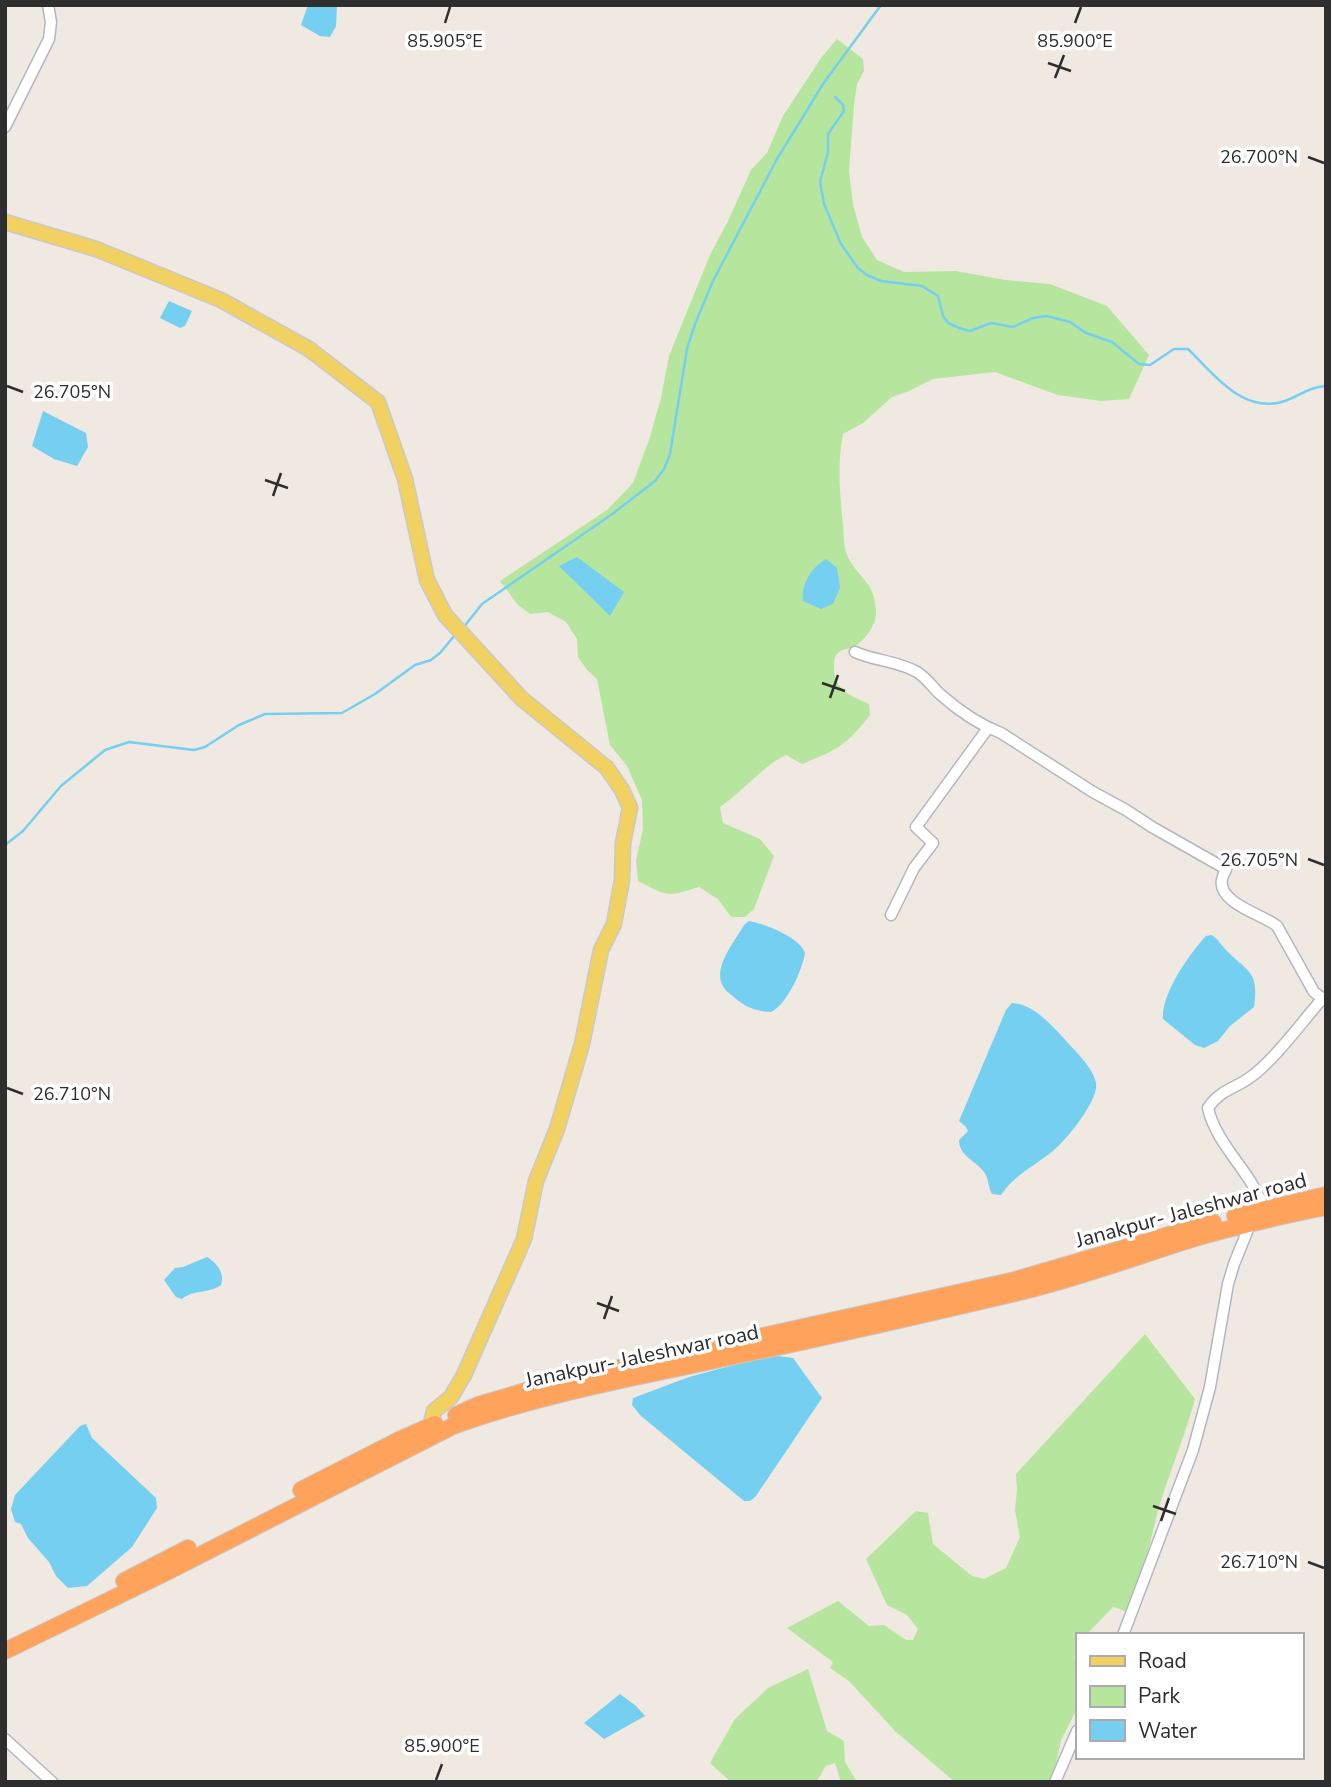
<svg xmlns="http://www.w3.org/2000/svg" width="1331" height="1787" font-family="'Nunito Sans',sans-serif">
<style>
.green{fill:#b6e59e}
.water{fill:#75cff0}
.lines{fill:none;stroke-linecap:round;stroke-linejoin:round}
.stream{stroke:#75cff0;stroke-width:2.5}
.minor-casing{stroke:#b4b7c1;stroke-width:13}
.major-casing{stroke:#c9c9c9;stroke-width:17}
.highway-casing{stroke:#c9c9c9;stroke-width:18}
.minor{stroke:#fff;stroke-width:10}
.major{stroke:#f2d163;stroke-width:14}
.highway{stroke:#ffa35c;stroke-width:16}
.ticks{fill:none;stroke:#2e2e2e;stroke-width:2.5}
.labels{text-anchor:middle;stroke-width:7;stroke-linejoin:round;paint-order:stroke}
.street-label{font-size:21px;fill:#2e2e2e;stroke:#fff}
.ticks-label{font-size:18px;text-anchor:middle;fill:#2e2e2e;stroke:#fff;stroke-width:7;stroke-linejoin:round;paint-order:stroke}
</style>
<rect width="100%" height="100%" fill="#efe9e1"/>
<g class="green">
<path d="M837,39L863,59L864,71L857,84L854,105L849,171L853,204L862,237L877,260L904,272L956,271L1005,280L1050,284L1107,306L1149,355L1129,399L1101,401L1058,395L995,372L933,379L909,391L892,397L863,423L843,434C837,464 840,495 843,525C844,534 843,544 846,552C854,576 876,580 876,613C876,625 866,638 857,645C852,649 843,648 838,653C834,657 834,662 834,668C834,690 851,696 869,704L870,715C847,745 837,750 802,764L786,755C760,768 744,791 720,807L723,823L760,839L774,856L754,909L745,917H731L718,899L699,887C666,897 669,897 638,881L636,861L643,829L642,800L627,766L610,745L597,679L588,671L578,657L577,639L566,622L548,612L530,614L518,605L500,581L607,510L633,483L650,437L661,398L669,356L710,255L729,219L751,170L767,153L783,116L821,58Z"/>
<path d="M1145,1334L1195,1399C1186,1432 1173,1464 1162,1497C1150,1536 1146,1575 1125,1611L1113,1607L1086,1635H1077V1652L1074,1658L1077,1660V1709L1061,1740L1052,1782H955L895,1731L849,1681L830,1668L833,1662L787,1628L838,1601L869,1626L884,1625L906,1640H913L918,1629L907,1615L887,1605L866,1559L916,1511L928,1513L933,1544L972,1576L984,1579L1006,1568L1020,1537L1015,1510L1017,1490L1016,1474Z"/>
<polygon points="808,1669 827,1731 844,1741 845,1762 857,1782 841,1782 835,1763 826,1766 816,1782 731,1782 710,1763 735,1719 768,1688"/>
</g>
<g class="water">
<polygon points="308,5 337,5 336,26 330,37 320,36 301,25"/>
<polygon points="169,301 192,311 185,326 180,328 160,318"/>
<polygon points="43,411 86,433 88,447 77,466 54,459 32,446"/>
<polygon points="577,557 624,592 610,616 559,566"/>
<path d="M826,559L837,568L840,588L833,604L821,609L803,601C801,584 811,568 826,559Z"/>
<path d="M749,921C765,924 800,937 805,953C802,971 787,1004 771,1012C758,1012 745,1007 735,998C732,995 725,991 723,986C712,968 735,941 744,925Z"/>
<path d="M1212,935C1218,939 1222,946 1227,951C1249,973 1259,971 1254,1007L1230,1026L1218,1041L1204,1048L1195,1045L1163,1019C1161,994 1190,953 1206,936Z"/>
<path d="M1012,1003C1036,1005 1053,1027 1068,1043C1078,1054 1093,1068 1096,1083C1099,1100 1067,1139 1054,1150C1035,1166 1015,1174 1001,1195L992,1194C988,1187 989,1178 984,1172C976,1161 959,1156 959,1140L968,1131L966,1127L959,1121L1006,1010Z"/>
<path d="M207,1257C217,1263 225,1273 221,1285C209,1294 194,1289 182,1299L176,1297L164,1280L175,1268L183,1267Z"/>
<polygon points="770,1355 793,1358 822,1398 756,1496 750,1501 744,1501 641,1416 632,1405 633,1398 689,1377"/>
<polygon points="86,1424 92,1438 156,1498 157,1508 132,1547 87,1586 68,1588 56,1576 49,1562 28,1538 21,1524 15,1522 11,1509 15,1495 80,1426"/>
<polygon points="620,1694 636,1706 645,1716 604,1739 584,1723"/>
</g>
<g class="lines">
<g class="stream">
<path d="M835,97L843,105L844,111L828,134V152L820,182L824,204L841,244L858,268L867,275L881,281L922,286L938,296L943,316L948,323L959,328L970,331L991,323L1013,327L1033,318L1047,316L1070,322L1086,333L1112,342L1139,364L1150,365L1174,349H1188C1214,374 1243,415 1285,401C1300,396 1308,387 1326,386"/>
<polyline points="463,628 482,604 611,515 655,481 664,469 670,454 687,349 695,324 713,281 777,159 801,120 823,84 881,5"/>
<polyline points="5,845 23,831 61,786 105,750 129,742 194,750 205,747 239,725 265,714 342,713 375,694 415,665 431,660 440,653 455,635"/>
</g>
<defs>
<g id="minor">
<polyline points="5,127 49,39 51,22 48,5"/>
<path d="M855,652C875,661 898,661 917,672C927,678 933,688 941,695C958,710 980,725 1001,733L1093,792L1126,810L1152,827L1226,869C1225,873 1222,876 1222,880C1217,903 1266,916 1277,926L1314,992L1326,1001"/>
<polyline points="891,915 914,868 933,843 916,827 988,728"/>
<path d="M1264,1209C1252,1172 1216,1145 1208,1108C1219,1090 1237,1088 1252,1076C1274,1060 1303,1021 1322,999"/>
<polyline points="1123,1635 1193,1450 1210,1387 1228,1284 1234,1264 1251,1222"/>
<polyline points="5,1739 52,1782"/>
<polyline points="1055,1782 1077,1731"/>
</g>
<polyline id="major" points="5,222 96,249 221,300 309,349 378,402 405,479 427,580 445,615 522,699 607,768 622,790 630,808 623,843 622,880 614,924 601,950 582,1044 557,1129 536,1181 524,1239 464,1375 451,1397 434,1411 430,1427 431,1432"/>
<g id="highway">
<polyline points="1235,1216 1326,1195"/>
<polyline points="456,1415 478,1405 556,1382 1015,1280 1213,1222"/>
<polyline points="301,1490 403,1438 435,1424"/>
<polyline points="124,1581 188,1548"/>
<path d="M5,1651L163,1574L453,1426C542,1394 634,1378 725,1358C824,1338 922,1315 1020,1292C1079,1278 1135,1257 1192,1239C1236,1226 1281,1216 1326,1207"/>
</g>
</defs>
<use href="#minor" class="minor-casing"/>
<use href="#major" class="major-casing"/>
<use href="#highway" class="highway-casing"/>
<use href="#minor" class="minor"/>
<use href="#major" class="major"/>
<use href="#highway" class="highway"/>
</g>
<path class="ticks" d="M445,23L450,7M1075,23L1081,7M1048,63L1071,71M1055,78L1064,55M1308,157L1324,163M7,386L23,392M265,480L288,488M273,496L281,473M822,683L845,691M830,698L838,675M1308,859L1324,865M7,1088L23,1094M597,1303L619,1311M604,1319L612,1296M1153,1506L1176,1514M1161,1521L1169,1498M1308,1562L1324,1568M436,1780L442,1764"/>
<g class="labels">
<g class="street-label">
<text transform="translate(1191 1210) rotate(-15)" y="7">Janakpur- Jaleshwar road</text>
<text transform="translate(642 1356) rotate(-12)" y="7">Janakpur- Jaleshwar road</text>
</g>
</g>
<g class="ticks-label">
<text x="445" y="47">85.905°E</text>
<text x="1075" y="47">85.900°E</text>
<text x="1259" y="163">26.700°N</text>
<text x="72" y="398">26.705°N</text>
<text x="1259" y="866">26.705°N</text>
<text x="72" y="1100">26.710°N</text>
<text x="1259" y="1568">26.710°N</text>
<text x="442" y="1752">85.900°E</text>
</g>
<rect width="1331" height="1787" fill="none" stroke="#2e2e2e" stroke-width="14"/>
<rect x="1076" y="1633" width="228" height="126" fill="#ffffff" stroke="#ababab" stroke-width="2"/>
<rect x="1090" y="1656" width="35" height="10" fill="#f2d163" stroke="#ababab" stroke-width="2"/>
<text x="1138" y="1668" font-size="21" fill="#2e2e2e">Road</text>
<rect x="1090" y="1686" width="35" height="21" fill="#b6e59e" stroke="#ababab" stroke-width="2"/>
<text x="1138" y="1703" font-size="21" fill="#2e2e2e">Park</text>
<rect x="1090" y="1720" width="35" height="21" fill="#75cff0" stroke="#ababab" stroke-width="2"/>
<text x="1138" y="1738" font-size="21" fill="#2e2e2e">Water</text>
</svg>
